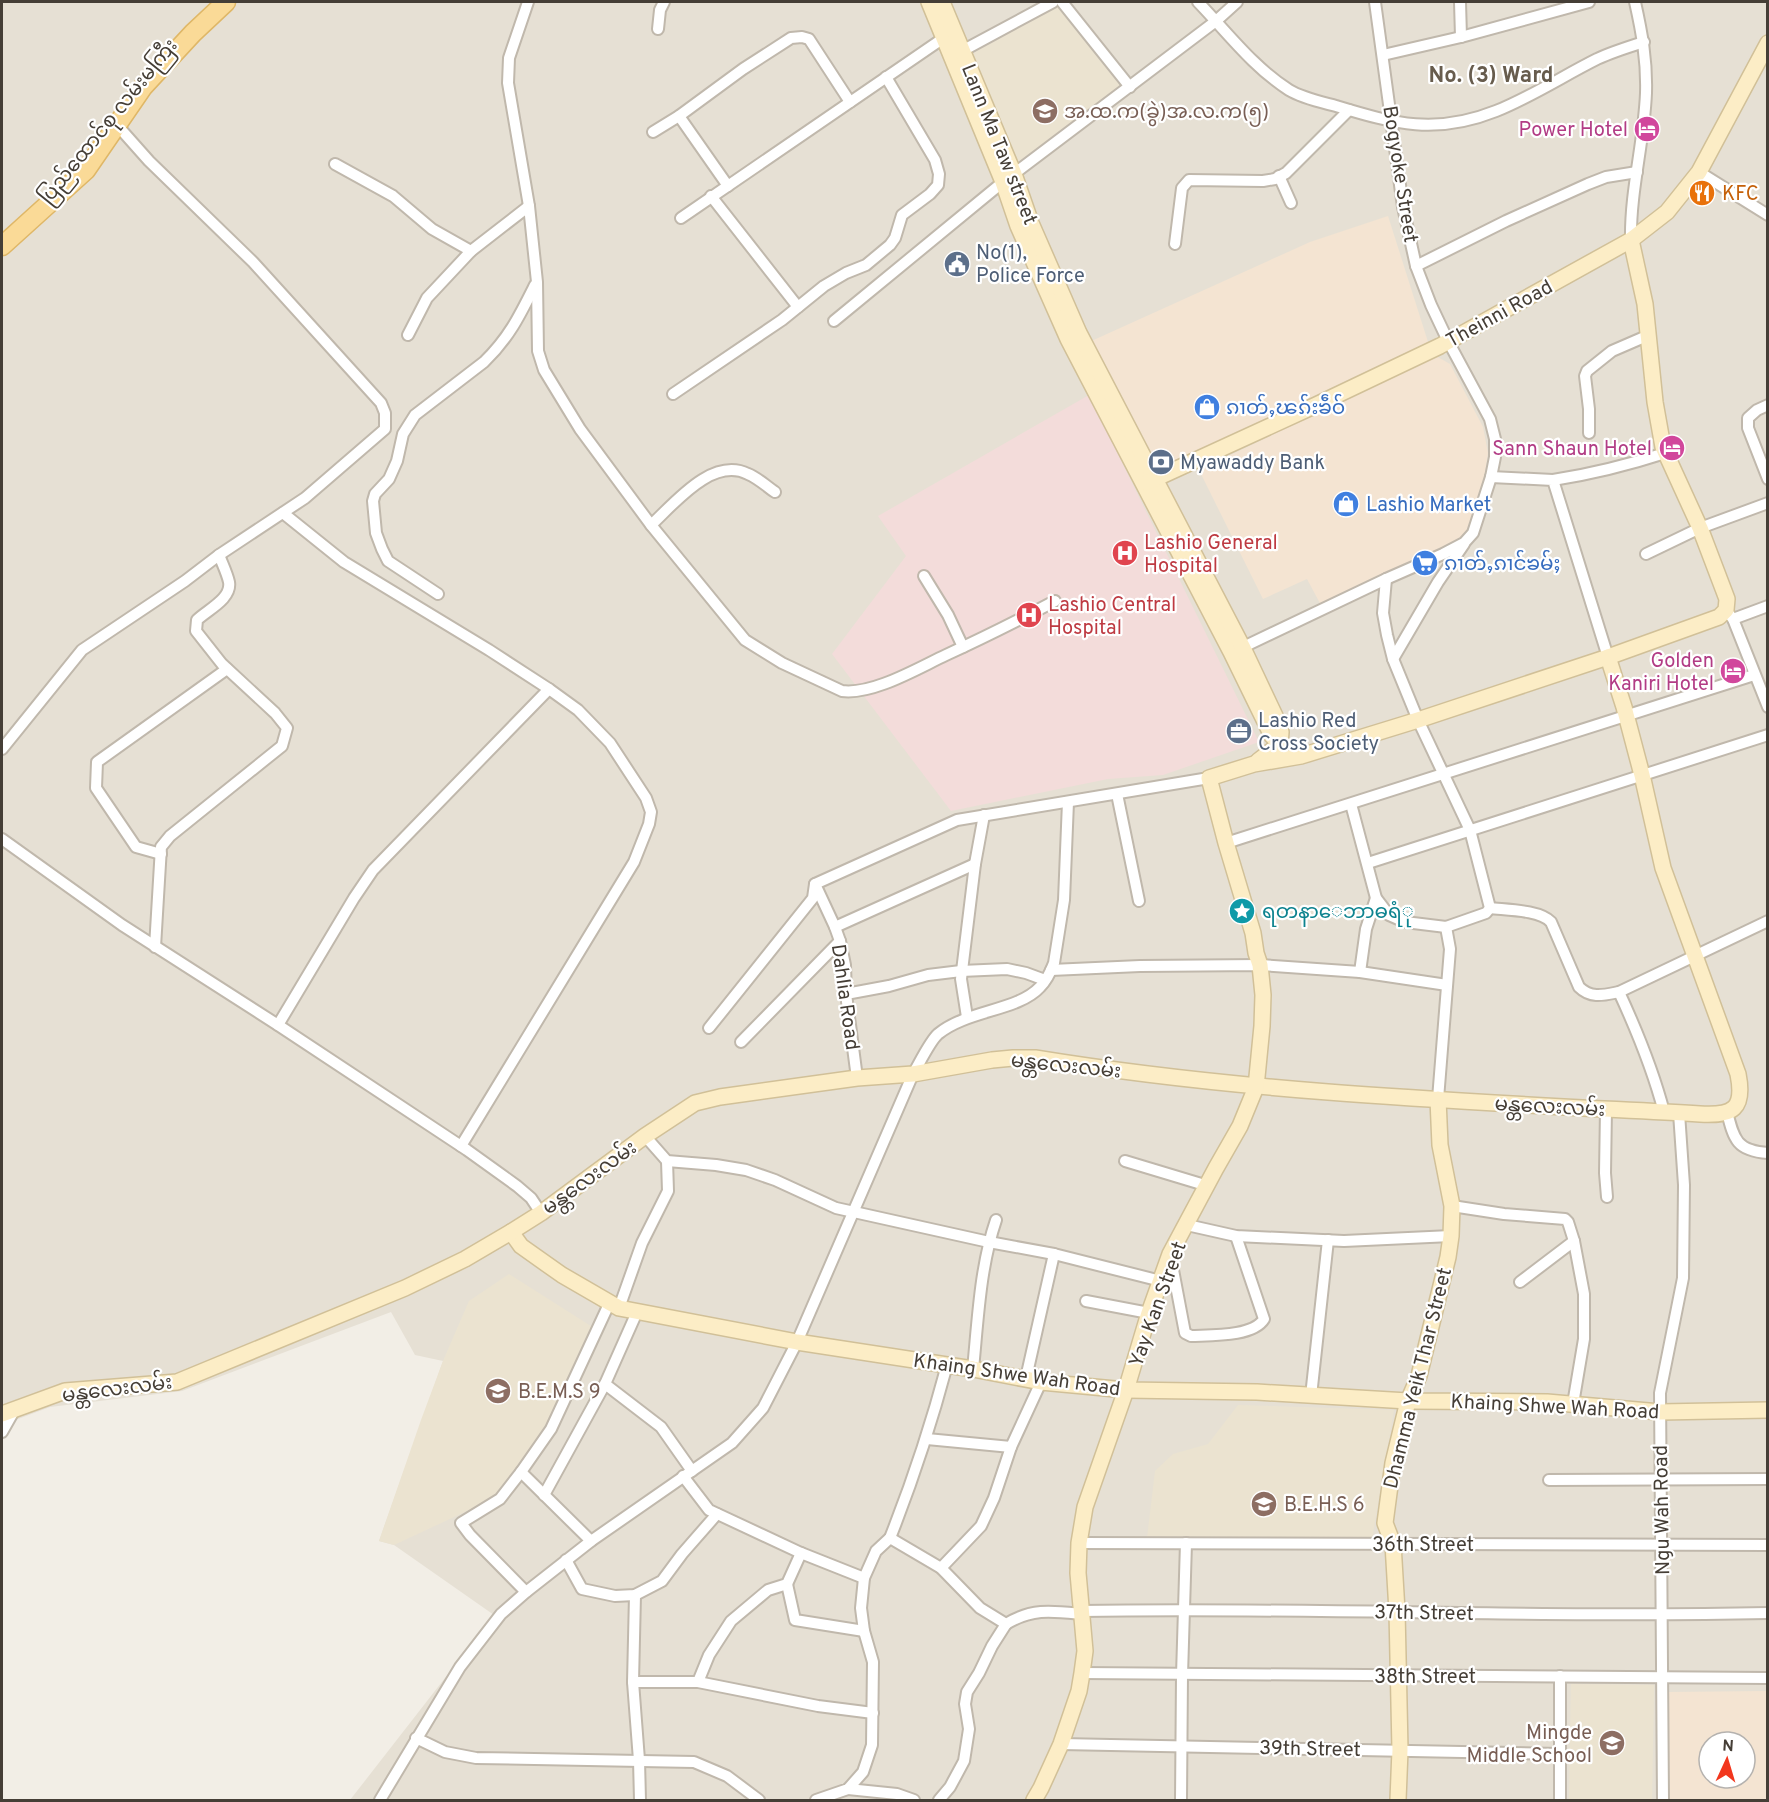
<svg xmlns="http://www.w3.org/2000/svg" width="1769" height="1802" font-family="Overpass,'Noto Sans Myanmar',sans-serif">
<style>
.residential{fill:#e6e0d4;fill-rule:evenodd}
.commercial{fill:#f4e4d2;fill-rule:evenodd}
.education{fill:#ebe3d0}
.medical{fill:#f3dcda}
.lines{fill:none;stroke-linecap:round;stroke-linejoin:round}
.street-casing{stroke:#c0b8ac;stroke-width:14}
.secondary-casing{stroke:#d1c098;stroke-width:18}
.primary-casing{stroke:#dfb767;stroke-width:21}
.street{stroke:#fff;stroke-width:10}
.secondary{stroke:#fcedc6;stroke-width:15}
.primary{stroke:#fada97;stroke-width:18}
.labels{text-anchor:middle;stroke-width:4.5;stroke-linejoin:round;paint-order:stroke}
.education-label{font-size:20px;fill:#785e54;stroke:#fff;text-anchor:start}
.street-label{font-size:20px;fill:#453e36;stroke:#fff}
.hotel-label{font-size:20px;fill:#b23c85;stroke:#fff;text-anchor:end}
.food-label{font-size:20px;fill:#c56008;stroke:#fff;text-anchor:start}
.service-label{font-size:20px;fill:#4e5e75;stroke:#fff;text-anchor:start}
.shop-label{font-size:20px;fill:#366cbe;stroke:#fff;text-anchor:start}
.health-label{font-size:20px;fill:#be3a42;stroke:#fff;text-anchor:start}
.culture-label{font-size:20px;fill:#0d838f;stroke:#fff;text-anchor:start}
.quarter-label{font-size:22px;font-weight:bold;fill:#675c4d;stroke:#fff}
</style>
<rect width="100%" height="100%" fill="#f2eee6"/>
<path class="residential" d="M2,2H1767V1800H350L494,1615L394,1545L379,1541L443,1361L415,1355L391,1312L182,1391L50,1407L2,1425ZM1709,1742H1745V1778H1709Z"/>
<g class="commercial">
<polygon points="1388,216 1428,342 1156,471 1087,343 1310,242"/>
<polygon points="1436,356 1450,364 1483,427 1488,453 1484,479 1468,529 1456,542 1322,607 1307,579 1263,599 1199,470"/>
<path d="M1767,1691V1800H1668V1692ZM1709,1742H1745V1778H1709Z"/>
</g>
<g class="education">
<polygon points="1057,2 1129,85 1017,169 971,53"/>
<polygon points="509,1274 594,1328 543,1434 497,1497 394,1545 379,1541 421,1420 443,1361 469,1301"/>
<polygon points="1238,1405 1394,1410 1372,1539 1147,1538 1155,1471 1173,1454 1208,1444"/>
<polygon points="1571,1684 1654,1685 1652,1800 1569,1800"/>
</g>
<polygon class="medical" points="1089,395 1259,742 1163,775 1108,779 951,811 832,654 906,556 878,516"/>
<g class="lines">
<defs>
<g id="street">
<path d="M528,2L509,58L508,83L529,206L537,282L538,351L544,370L580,429L651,525L745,640L782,663L842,691C873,695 918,668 946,655C983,638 1019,620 1055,601"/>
<polyline points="1062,2 1130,87"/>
<path d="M1198,2C1227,32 1253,67 1289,90C1302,98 1321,102 1336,106C1395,124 1436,135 1496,111C1531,97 1563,76 1597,59C1612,52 1628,47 1644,42"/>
<polyline points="1460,2 1461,37"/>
<polyline points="658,29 660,10 664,2"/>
<polyline points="962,51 1053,2"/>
<polyline points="1383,55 1461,37 1589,2"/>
<polyline points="679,116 728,186"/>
<polyline points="653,132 679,116 743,69 791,38 802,37 809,39 850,102"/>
<polyline points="335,164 393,196 432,229 471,251"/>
<polyline points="1699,172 1768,215"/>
<polyline points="1279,176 1291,203"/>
<polyline points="711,196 798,307"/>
<polyline points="681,218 948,35"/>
<path d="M1631,240C1630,191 1644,143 1646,93C1647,61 1642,33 1635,2"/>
<polyline points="1175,244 1182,188 1189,180 1263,181 1275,179 1286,173 1349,110"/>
<polyline points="1416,266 1506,221 1588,184 1606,177 1637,172"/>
<polyline points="834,321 1003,182 1216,21 1237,2"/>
<polyline points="408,335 427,298 471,251 529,206"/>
<polyline points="673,394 782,320 824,286 846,273 866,265 890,245 895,238 902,215 930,194 938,185 939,174 935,160 886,77"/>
<polyline points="1768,405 1757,410 1748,418 1748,428 1768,479"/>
<polyline points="1589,433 1589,409 1585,376 1587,371 1612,351 1649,335"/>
<polyline points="1491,477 1553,480 1608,657"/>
<path d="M1553,480C1592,474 1628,465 1665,453"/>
<polyline points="283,513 344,562 489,650 549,689 578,710 610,743 646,798 651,812 649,824 634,862 461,1146"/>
<path d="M651,525C674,504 712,456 748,474C758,478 766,486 775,492"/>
<polyline points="1646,554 1700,528 1768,503"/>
<polyline points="924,576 948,615 963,647"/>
<path d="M438,594L388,561L382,549L376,533L373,501L375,494L389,479L397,461L403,434L415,415L484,362C509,338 520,315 535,285"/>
<polyline points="1726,610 1733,619 1768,707"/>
<polyline points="1733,619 1768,606"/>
<polyline points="1237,650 1386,579 1443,554 1464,543 1473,533 1491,477 1495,457 1495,439 1490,419 1448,341 1431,305 1416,266 1403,207 1375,2"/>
<polyline points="1393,659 1438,582 1464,544"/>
<polyline points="2,749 82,650 185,581 219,555 305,498 385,429 385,413 381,403 253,262 149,161 117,125"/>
<polyline points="1117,794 1139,901"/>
<polyline points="1351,804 1376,898 1389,915 1405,922 1446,927 1486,913 1490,908 1470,830 1418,720 1393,659 1387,635 1383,613 1386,579"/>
<polyline points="2,839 122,925 278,1025 467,1150 517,1186 531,1198 541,1213"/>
<polyline points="1226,843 1754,675"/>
<polyline points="161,854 136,847 96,788 97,762 227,669"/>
<polyline points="1368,863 1768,735"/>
<polyline points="815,884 835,927 840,941 845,965 846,994 857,1078"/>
<path d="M1490,908C1507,910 1540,910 1551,922L1579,987C1591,999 1604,995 1619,992L1768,921"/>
<polyline points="835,927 975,864"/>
<path d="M155,947L161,847L170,836L282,746L287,728L275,713L222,664L196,631L197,620C207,610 232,599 229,582C227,573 222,563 219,555"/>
<polyline points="1051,970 1140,966 1260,965 1360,972 1447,985"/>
<polyline points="1360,972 1366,929 1376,898"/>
<path d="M1619,992C1637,1031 1653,1070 1664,1112"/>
<polyline points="846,994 889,986 928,975 961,971 1007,969 1026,973 1045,980"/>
<polyline points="967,1017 961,979 975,864 984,815"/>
<polyline points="278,1025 354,898 373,870 549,689"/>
<polyline points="709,1028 813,898 815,884 957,820 1209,778"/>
<polyline points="741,1042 840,941"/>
<polyline points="1438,1099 1450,949 1446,927"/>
<polyline points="1606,1109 1605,1173 1607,1197"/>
<path d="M1727,1112C1734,1140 1737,1151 1768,1153"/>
<polyline points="645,1136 667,1161 716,1165 746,1170 775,1180 836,1208 989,1242 1054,1254 1161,1281"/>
<polyline points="1125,1161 1208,1186"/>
<polyline points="1452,1206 1504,1214 1565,1219 1568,1222 1574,1241 1584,1294 1584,1339 1573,1404"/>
<polyline points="1187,1225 1236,1236 1344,1241 1451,1236"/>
<path d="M1170,1254L1185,1333L1191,1336C1210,1335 1253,1337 1264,1319L1236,1236"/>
<polyline points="1520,1282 1574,1241"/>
<polyline points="1086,1301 1149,1313"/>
<polyline points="619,1308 642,1243 668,1191 667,1161"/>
<path d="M973,1369C978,1319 980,1267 996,1220"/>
<polyline points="1026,1378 1054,1254"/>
<polyline points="605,1384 661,1427 692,1471"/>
<polyline points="1311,1396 1328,1240"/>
<polyline points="2,1432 15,1409"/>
<polyline points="927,1439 1011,1447"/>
<polyline points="521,1472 591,1541"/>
<polyline points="683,1476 709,1510 801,1553 864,1578"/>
<polyline points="1549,1480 1768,1479"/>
<polyline points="544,1495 605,1384 637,1312"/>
<path d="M890,1538C913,1480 931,1425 947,1365"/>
<polyline points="1079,1543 1768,1545"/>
<polyline points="566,1560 582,1589 615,1596 635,1595 662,1581 682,1554 717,1514"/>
<polyline points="941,1568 981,1526 994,1498 1011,1447 1041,1382"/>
<polyline points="787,1584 795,1620 864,1631"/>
<polyline points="526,1592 470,1535 461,1523 500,1499 521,1472 551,1429 609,1304"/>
<polyline points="635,1595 633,1682 639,1760 640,1800"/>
<path d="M1081,1611C1310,1607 1539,1618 1768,1613"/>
<polyline points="1082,1673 1768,1678"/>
<polyline points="633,1682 698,1682 818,1706 873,1713"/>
<polyline points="698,1682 709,1655 731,1621 768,1590 787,1584 801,1553"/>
<polyline points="416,1738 445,1752 476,1758 694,1762 727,1776 759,1800"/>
<polyline points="1061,1744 1559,1754"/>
<polyline points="848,1789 897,1794 914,1800"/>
<path d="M380,1800L460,1667L501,1614L526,1592L591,1541L732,1443L763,1408L797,1342L913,1074C919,1064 930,1041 938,1034C967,1010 1018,1011 1040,987C1047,980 1051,971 1054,963L1064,900L1068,802"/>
<path d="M816,1800L848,1789L863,1772L872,1745L873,1662L864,1631L861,1608L864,1578L876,1551L890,1538L941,1568L980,1608L1006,1624C1032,1608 1052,1611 1081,1614"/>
<polyline points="939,1800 950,1787 964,1761 969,1729 965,1704 967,1692 979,1673 992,1646 1006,1624"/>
<polyline points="1181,1800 1182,1675 1186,1543"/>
<polyline points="1560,1800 1560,1676"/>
<polyline points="1663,1800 1660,1393 1683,1278 1684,1185 1679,1113"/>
</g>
<g id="secondary">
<polyline points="929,2 1003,182 1018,226 1068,339 1231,652 1272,736 1277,741"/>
<polyline points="942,2 1014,174 1031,223 1079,333 1243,648 1276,718 1281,732 1280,744 1258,761"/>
<polyline points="1146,483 1314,406 1440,346 1631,240 1667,212 1699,172 1768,43"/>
<polyline points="511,1232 521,1246 562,1275 619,1308 797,1342 973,1369 1041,1382 1126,1390 1257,1392 1408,1401 1547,1402 1660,1412 1768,1410"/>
<path d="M2,1414L65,1391L177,1382L405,1288L465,1259L511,1232L541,1213L645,1136L695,1103L720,1097L857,1078L913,1074L992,1060L1013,1058H1035C1255,1094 1478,1102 1700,1114C1733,1116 1745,1109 1738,1074L1663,868L1642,775L1624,707L1608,657"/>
<polyline points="1034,1800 1041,1788 1061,1744 1079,1691 1082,1673 1085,1651 1078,1573 1079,1543 1085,1507 1126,1390 1149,1313 1170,1254 1216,1168 1240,1126 1256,1087 1262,1026 1263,995 1260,965 1256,953 1253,933 1226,843 1209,778 1254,764 1301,756 1418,720 1608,657 1719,617 1726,610 1727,599 1700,528 1663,447 1655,402 1645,304 1631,240"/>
<polyline points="1398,1800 1400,1750 1397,1611 1393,1544 1385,1523 1393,1463 1408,1401 1419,1376 1448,1257 1451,1236 1452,1206 1440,1145 1438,1099"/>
</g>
<polyline id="primary" points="2,246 86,170 143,87 193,33 226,2"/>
</defs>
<use href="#street" class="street-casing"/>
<use href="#secondary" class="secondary-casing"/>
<use href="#primary" class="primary-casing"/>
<use href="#street" class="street"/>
<use href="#secondary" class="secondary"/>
<use href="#primary" class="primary"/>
</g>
<defs>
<symbol id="school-disc" viewBox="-11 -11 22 22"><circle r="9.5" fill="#8d6e63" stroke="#fff"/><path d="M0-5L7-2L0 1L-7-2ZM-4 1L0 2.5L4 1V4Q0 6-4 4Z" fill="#fff"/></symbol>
<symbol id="hotel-disc" viewBox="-11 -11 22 22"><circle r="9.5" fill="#d1479c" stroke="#fff"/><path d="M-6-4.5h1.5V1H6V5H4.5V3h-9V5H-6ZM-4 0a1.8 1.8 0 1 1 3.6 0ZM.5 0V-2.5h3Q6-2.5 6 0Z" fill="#fff"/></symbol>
<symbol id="restaurant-disc" viewBox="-11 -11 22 22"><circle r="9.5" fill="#e8710a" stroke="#fff"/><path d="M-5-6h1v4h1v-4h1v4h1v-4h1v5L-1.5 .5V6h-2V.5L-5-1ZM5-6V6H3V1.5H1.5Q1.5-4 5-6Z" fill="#fff"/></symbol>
<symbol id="civic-disc" viewBox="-11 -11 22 22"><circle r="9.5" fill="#5c6f8a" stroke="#fff"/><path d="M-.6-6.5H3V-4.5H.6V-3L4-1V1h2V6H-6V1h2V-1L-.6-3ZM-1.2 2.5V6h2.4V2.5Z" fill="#fff"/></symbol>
<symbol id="shop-disc" viewBox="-11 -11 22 22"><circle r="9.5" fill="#3f7fe0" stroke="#fff"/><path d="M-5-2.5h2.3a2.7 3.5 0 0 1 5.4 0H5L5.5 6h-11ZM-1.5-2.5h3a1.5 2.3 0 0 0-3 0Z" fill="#fff"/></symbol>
<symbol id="bank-disc" viewBox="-11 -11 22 22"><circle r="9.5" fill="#5c6f8a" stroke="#fff"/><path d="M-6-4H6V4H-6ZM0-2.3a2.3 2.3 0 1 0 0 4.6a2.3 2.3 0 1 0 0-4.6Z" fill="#fff"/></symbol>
<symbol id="hospital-disc" viewBox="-11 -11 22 22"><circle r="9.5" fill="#e0444e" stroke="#fff"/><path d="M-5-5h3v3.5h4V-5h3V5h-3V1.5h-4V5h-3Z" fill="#fff"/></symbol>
<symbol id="supermarket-disc" viewBox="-11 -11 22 22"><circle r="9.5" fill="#3f7fe0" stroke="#fff"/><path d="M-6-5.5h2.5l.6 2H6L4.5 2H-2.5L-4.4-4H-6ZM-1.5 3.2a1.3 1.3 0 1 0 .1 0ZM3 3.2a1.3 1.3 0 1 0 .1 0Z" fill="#fff"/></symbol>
<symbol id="office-disc" viewBox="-11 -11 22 22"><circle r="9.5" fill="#5c6f8a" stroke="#fff"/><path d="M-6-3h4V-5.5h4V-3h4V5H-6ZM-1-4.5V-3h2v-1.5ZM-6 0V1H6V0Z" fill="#fff"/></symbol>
<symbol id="sight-disc" viewBox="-11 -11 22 22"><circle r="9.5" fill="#0f9aa8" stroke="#fff"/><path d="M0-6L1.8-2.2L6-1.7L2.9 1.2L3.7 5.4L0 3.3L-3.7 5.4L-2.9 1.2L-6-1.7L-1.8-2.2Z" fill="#fff"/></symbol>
</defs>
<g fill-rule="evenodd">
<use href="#school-disc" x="1030" y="96" width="30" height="30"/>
<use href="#hotel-disc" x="1632" y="114" width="30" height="30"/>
<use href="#restaurant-disc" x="1687" y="178" width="30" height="30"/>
<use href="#civic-disc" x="942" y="249" width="30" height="30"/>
<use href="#shop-disc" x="1192" y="392" width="30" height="30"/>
<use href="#hotel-disc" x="1657" y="433" width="30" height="30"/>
<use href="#bank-disc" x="1146" y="447" width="30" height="30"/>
<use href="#shop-disc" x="1331" y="489" width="30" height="30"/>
<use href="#hospital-disc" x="1110" y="538" width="30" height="30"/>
<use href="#supermarket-disc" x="1410" y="548" width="30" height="30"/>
<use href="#hospital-disc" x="1014" y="600" width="30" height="30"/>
<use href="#hotel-disc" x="1718" y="656" width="30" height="30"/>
<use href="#office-disc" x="1224" y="716" width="30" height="30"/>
<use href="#sight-disc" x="1227" y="896" width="30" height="30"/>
<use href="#school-disc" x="483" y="1376" width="30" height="30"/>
<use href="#school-disc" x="1249" y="1489" width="30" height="30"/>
<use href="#school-disc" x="1597" y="1728" width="30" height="30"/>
</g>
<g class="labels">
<g class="education-label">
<text x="1064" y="118">အ.ထ.က(ခွဲ)အ.လ.က(၅)</text>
<text x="518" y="1398">B.E.M.S 9</text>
<text x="1284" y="1511">B.E.H.S 6</text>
<text x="1592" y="1739" text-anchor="end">Mingde<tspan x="1592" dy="23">Middle School</tspan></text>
</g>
<g class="street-label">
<text transform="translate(108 121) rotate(-51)" y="7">ပြည်ထောင်စု လမ်းမကြီး</text>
<text transform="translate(1000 144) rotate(68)" y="7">Lann Ma Taw street</text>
<text transform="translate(1401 174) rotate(81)" y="7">Bogyoke Street</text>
<text transform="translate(1499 313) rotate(-29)" y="7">Theinni Road</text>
<text transform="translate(846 997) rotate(82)" y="7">Dahlia Road</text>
<text transform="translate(1066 1065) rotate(6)" y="7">မန္တလေးလမ်း</text>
<text transform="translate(1550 1106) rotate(3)" y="7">မန္တလေးလမ်း</text>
<text transform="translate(589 1177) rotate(-36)" y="7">မန္တလေးလမ်း</text>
<text transform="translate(1157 1304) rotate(-70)" y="7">Yay Kan Street</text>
<text transform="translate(1017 1374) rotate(8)" y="7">Khaing Shwe Wah Road</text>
<text transform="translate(1417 1378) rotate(-76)" y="7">Dhamma Yeik Thar Street</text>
<text transform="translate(117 1388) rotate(-7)" y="7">မန္တလေးလမ်း</text>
<text transform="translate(1555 1406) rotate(3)" y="7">Khaing Shwe Wah Road</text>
<text transform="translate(1661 1510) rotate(-91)" y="7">Ngu Wah Road</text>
<text x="1423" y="1551">36th Street</text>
<text transform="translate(1424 1612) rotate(1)" y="7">37th Street</text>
<text x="1425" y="1683">38th Street</text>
<text transform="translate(1310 1748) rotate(1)" y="7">39th Street</text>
</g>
<g class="hotel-label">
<text x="1628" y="136">Power Hotel</text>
<text x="1652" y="455">Sann Shaun Hotel</text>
<text x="1714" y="667">Golden<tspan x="1714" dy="23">Kaniri Hotel</tspan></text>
</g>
<g class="food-label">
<text x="1722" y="200">KFC</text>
</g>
<g class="service-label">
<text x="976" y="259">No(1),<tspan x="976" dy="23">Police Force</tspan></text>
<text x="1180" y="469">Myawaddy Bank</text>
<text x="1258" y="727">Lashio Red<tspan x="1258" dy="23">Cross Society</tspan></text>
</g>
<g class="shop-label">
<text x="1226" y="414">ၵၢတ်ႇၽၵ်းၶဵဝ်</text>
<text x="1366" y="511">Lashio Market</text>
<text x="1444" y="570">ၵၢတ်ႇၵၢင်ၶမ်ႈ</text>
</g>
<g class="health-label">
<text x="1144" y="549">Lashio General<tspan x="1144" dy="23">Hospital</tspan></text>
<text x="1048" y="611">Lashio Central<tspan x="1048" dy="23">Hospital</tspan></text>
</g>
<g class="culture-label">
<text x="1262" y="918">ရတနာေဘာဓရံု</text>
</g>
<g class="quarter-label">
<text x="1491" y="82">No. (3) Ward</text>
</g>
</g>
<rect width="1769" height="1802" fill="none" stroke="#453e36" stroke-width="6"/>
<g transform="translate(1727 1760) rotate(4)"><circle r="28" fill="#ffffff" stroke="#b5b2af" stroke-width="1.5"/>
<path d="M0-4.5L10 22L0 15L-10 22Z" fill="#f2361d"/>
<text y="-9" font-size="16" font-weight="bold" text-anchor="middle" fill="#453e36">N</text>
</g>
</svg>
